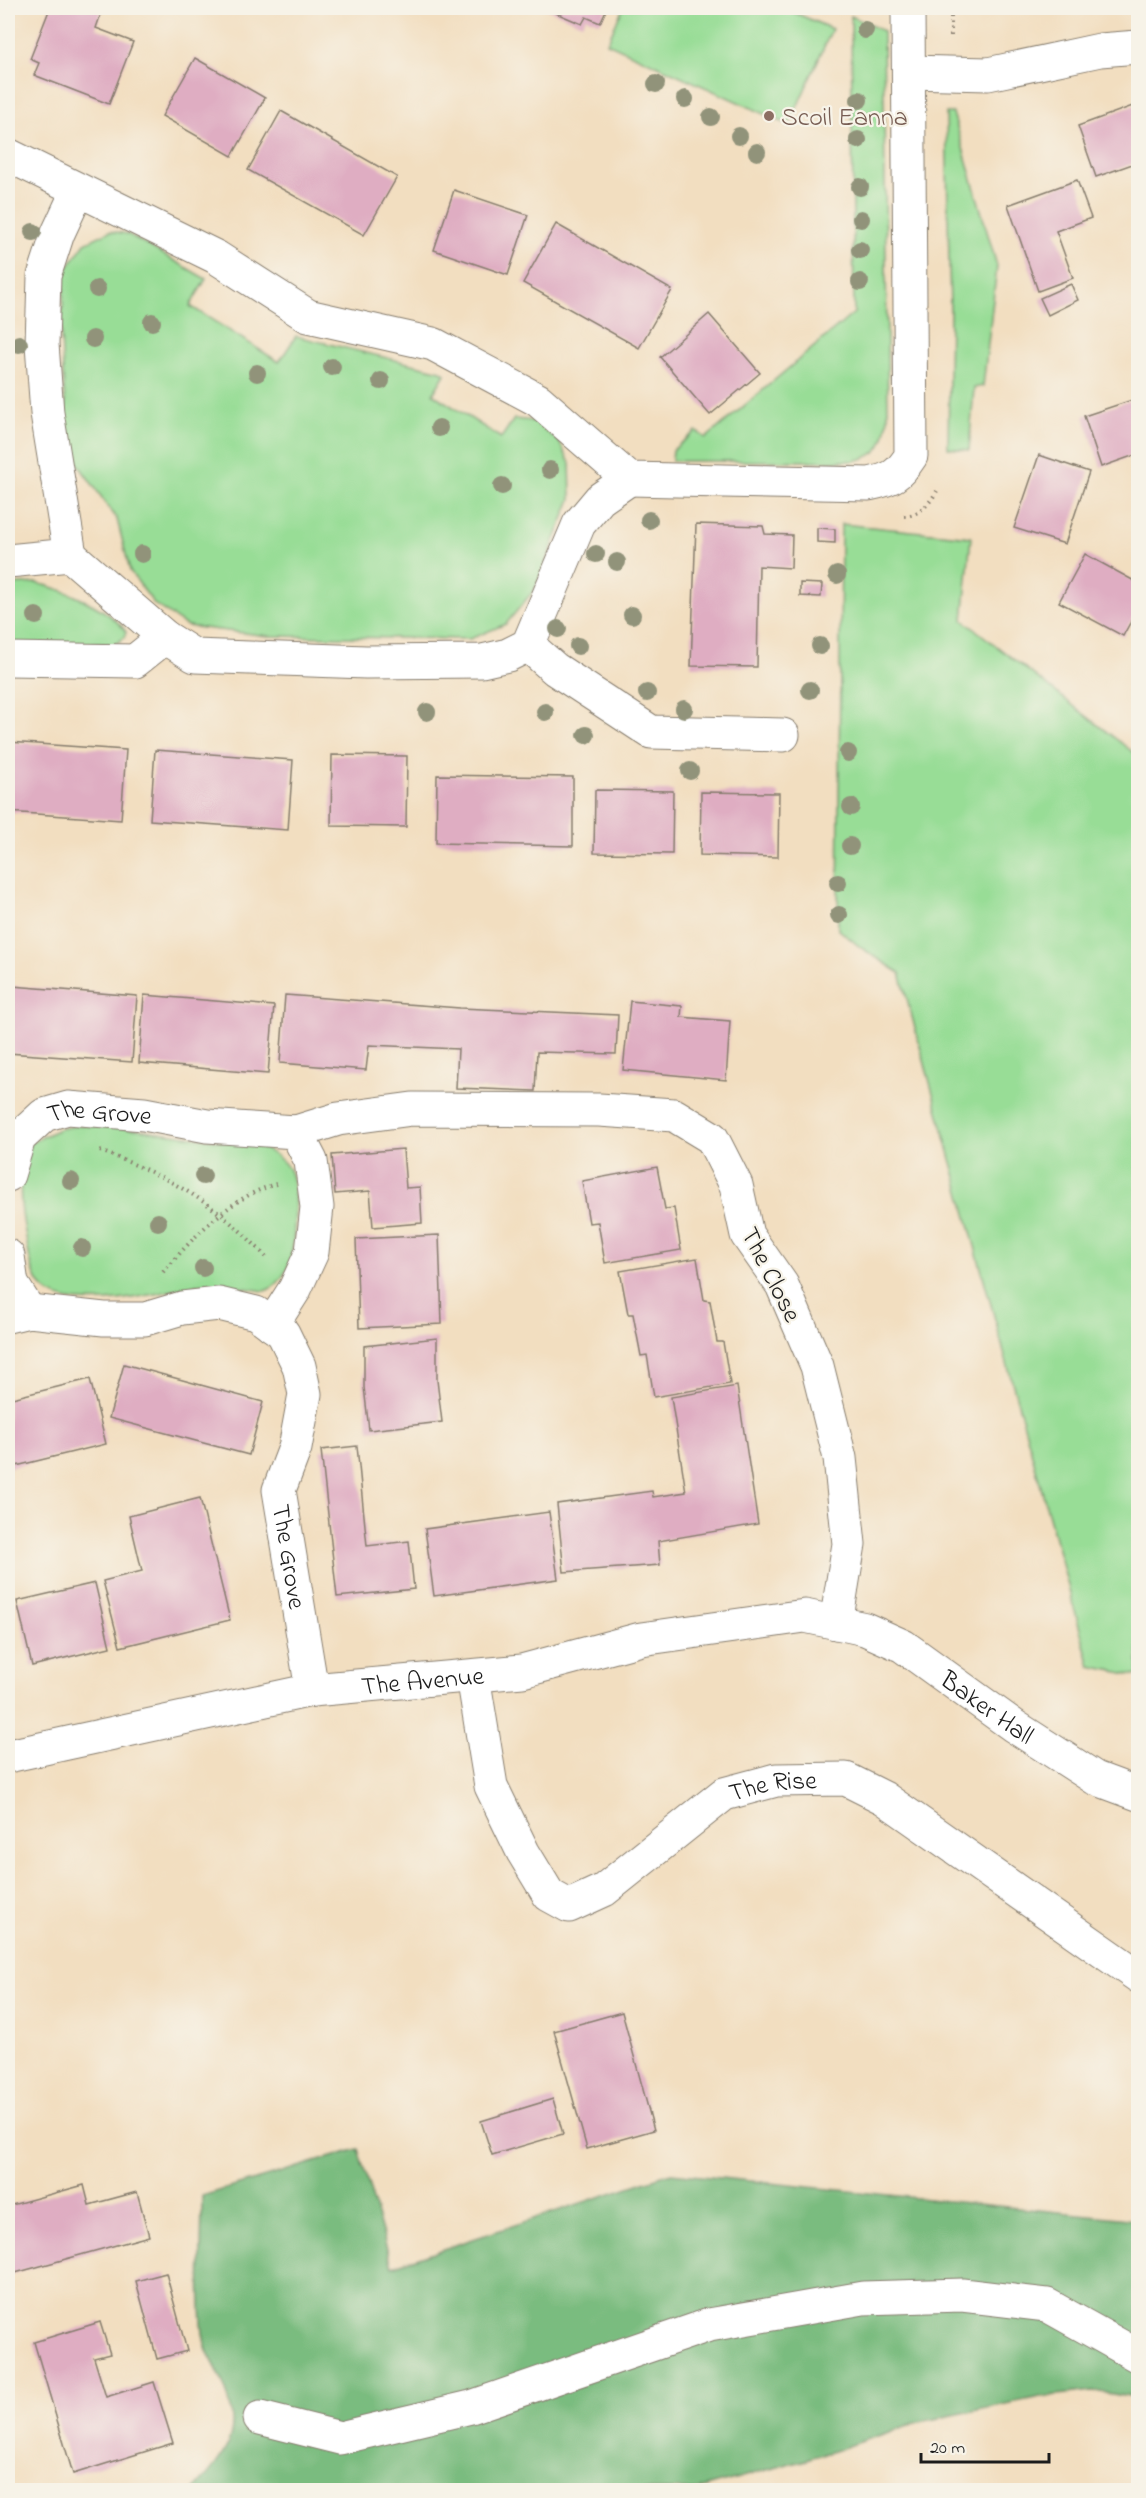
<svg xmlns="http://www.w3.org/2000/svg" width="1146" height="2498" font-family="'Indie Flower',sans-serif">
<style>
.green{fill:#98dd96;stroke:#5a7c59;stroke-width:1.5}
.forest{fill:#7abc7f;stroke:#4b6c4e;stroke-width:1.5}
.building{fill:#dfadc2}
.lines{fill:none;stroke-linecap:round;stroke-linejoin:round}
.minor-casing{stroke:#877d6e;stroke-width:35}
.path{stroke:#877d6e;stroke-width:4;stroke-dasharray:1.5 4.5;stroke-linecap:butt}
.minor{stroke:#fff;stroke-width:33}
.tree{fill:#91937a}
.education-dot{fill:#8d6e63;stroke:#f7f3e8;stroke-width:2}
.labels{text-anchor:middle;stroke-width:4.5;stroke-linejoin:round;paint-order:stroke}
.education-label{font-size:26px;fill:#785e54;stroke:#f7f3e8;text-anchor:start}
.street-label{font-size:26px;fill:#1c1c1c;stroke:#f7f3e8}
</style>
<rect width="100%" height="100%" fill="#f7f3e8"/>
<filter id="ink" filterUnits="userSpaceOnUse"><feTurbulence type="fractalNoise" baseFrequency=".0167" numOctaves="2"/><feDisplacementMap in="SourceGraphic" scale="12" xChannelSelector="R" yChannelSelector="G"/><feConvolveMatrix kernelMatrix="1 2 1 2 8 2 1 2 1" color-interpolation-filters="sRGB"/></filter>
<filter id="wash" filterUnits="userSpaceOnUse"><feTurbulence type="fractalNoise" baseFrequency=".008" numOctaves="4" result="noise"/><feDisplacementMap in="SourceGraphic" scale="24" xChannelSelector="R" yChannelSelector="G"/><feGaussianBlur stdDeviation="1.35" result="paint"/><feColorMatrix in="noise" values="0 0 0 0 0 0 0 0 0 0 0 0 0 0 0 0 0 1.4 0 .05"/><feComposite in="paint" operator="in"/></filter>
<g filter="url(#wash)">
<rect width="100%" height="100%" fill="#f2dec0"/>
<g class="green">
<polygon points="623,8 784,8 832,29 789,125 607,43"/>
<path d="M851,16L883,31L888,418C884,445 881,455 854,461H672L673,450L696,431L706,438L854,313Z"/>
<polygon points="946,113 953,113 997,266 983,386 974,388 969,450 948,448 950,311"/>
<polygon points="110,231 128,234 206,279 190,306 279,362 296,336 441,371 445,374 433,394 501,438 514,419 534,421 559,442 570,463 571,499 535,589 506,624 470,639 268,636 187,626 154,604 130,571 117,519 78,464 66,422 61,336 65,271 85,243"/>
<polygon points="841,524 971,537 963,620 1138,756 1138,1676 1090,1666 900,973 860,947 838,929"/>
<path d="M36,583C62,588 111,609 126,632L124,638L115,644H8V585Z"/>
<path d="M80,1125L136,1129L258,1146C269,1151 281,1157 288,1168C299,1185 295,1251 287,1269C281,1280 275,1288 264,1291L211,1283L201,1284C165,1292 73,1316 44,1289C31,1277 29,1253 26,1237C19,1202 17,1177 30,1143L59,1129Z"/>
</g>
<path class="forest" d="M358,2149L392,2266L671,2173L1138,2220V2398L1093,2391L1040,2397L915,2423L834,2451L696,2490H194C231,2449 244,2431 220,2376C212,2358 206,2354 203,2334C198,2288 202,2241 202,2196Z"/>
<g id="blocks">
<g class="building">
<polygon points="8,8 13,8 9,61 8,61"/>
<polygon points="50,8 103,8 96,28 133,42 109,104 34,75 39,63 30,59"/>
<polygon points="544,8 607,8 600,23 586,17 582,24"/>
<polygon points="195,58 265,98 232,156 162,116"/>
<polygon points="1138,104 1138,162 1096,177 1078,126"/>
<polygon points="281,111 397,177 364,235 248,170"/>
<polygon points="1077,180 1091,218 1056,231 1073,278 1038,291 1008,205"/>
<polygon points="454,190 528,215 508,275 434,250"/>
<polygon points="556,224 672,290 639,348 523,283"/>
<polygon points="1071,284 1078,300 1048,315 1040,298"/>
<polygon points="709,314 760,373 710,415 660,357"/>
<polygon points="1138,398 1138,454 1101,467 1084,416"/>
<polygon points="1039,455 1089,472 1065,544 1014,528"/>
<polygon points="696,524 763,526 765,534 792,535 791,568 759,566 757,667 691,666"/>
<polygon points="817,528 835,529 835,543 817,542"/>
<polygon points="1085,554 1138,583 1138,608 1123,636 1059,602"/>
<polygon points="800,583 822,584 821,597 800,596"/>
<polygon points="8,742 126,750 121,820 8,812"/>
<polygon points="155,750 293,760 288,830 150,820"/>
<polygon points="332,755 407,756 406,827 331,826"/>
<polygon points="437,775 573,777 573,846 436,843"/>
<polygon points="595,790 673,791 672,854 594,853"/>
<polygon points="701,792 779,793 778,857 700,855"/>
<polygon points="12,986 137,996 132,1062 8,1053"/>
<polygon points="144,995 274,1006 268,1074 139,1063"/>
<polygon points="285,995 460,1008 618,1015 616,1054 537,1052 535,1091 456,1088 458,1049 369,1045 366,1070 280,1063"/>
<polygon points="630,1001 682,1006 681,1017 730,1021 726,1080 623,1070"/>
<polygon points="403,1149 406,1188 420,1187 422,1223 373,1227 370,1191 335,1194 332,1155"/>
<polygon points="657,1167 665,1209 674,1208 681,1250 605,1263 598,1222 589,1223 582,1181"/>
<polygon points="439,1235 442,1324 359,1328 356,1239"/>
<polygon points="697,1258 704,1300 710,1301 717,1342 723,1342 730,1384 654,1397 647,1355 641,1356 633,1314 628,1314 620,1271"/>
<polygon points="437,1338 437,1380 442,1422 369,1430 364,1387 364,1346"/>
<polygon points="124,1364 263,1402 249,1455 109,1418"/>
<polygon points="90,1379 106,1444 8,1468 8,1399"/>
<polygon points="737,1386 758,1524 658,1541 660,1565 564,1572 557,1504 652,1491 653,1497 686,1492 671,1397"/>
<polygon points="357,1446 367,1546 409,1541 414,1589 337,1597 321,1450"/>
<polygon points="200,1498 230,1620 120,1647 103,1581 142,1571 129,1516"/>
<polygon points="549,1512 558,1579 434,1596 425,1529"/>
<polygon points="95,1583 110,1647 32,1666 17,1601"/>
<polygon points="622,2012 654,2130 587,2149 554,2031"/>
<polygon points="553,2099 563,2134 492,2155 481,2121"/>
<polygon points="84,2185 89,2205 137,2192 149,2236 8,2275 8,2206"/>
<polygon points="166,2273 187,2351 157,2359 136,2281"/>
<polygon points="100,2322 110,2354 94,2358 106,2397 154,2382 173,2443 73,2474 34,2342"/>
</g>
</g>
</g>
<g filter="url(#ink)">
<use href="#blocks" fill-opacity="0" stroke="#877d6e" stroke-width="1.5"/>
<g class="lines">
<defs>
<g id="minor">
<polyline points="909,72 988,74 1100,50 1138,47"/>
<path d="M8,155L216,257L308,316L433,344L538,400L629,479L869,484C892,479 898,476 911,456L908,8"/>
<polyline points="70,555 165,637 195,656 366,662 482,661 508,655 528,645 579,524 600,499 629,479"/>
<polyline points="8,561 70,555 47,413 42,344 44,276 58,233 78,190"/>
<polyline points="528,645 555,669 651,732 783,735"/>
<polyline points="8,659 135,661 165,637"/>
<polyline points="296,1132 338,1119 412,1109 599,1110 674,1115 712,1138 736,1185 747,1235 782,1285 817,1366 840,1458 849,1544 836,1623"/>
<path id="s1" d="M8,1175L19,1138L44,1115L68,1108L144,1114L207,1126L296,1132L311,1161L317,1207L312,1252L295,1289L272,1325"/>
<polyline points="8,1256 12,1284 29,1311"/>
<path id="s2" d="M8,1316L29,1311L104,1319H145L182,1308L219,1304L256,1313L283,1333L299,1366L305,1394L295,1448L279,1490L312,1690"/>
<path id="s3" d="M473,1676L491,1786L523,1852L549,1895L569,1906L604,1890L724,1794L776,1780L846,1779L884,1798L1138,1976"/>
<path id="s4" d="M8,1756L312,1690L522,1671L641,1639L805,1616L865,1629L903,1646L1014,1726L1095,1778L1138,1794"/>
<polyline points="260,2418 340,2438 471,2407 709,2325 863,2298 962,2295 1047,2305 1138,2356"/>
</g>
</defs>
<use href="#minor" class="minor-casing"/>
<g class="path">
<polyline points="951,36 951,8"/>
<path d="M904,516C920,515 929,504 937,491"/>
<path d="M100,1151C168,1176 217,1203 266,1257"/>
<path d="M163,1272C195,1236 228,1198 276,1184"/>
</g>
<use href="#minor" class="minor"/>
</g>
<g class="tree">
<circle cx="865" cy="30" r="9"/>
<circle cx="656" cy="84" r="9"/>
<circle cx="685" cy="99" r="9"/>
<circle cx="859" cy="100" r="9"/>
<circle cx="711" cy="117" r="9"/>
<circle cx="739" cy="136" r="9"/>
<circle cx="858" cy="140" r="9"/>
<circle cx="757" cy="152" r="9"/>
<circle cx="860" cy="187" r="9"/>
<circle cx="861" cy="219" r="9"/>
<circle cx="33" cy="232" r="9"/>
<circle cx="860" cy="250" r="9"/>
<circle cx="860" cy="282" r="9"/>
<circle cx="97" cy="289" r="9"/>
<circle cx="152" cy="322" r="9"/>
<circle cx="93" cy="339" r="9"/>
<circle cx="19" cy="344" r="9"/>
<circle cx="332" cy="367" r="9"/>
<circle cx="257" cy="373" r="9"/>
<circle cx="381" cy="381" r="9"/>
<circle cx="439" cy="428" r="9"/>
<circle cx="550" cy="470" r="9"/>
<circle cx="502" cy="486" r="9"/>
<circle cx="649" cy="520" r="9"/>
<circle cx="142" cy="554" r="9"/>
<circle cx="596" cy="554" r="9"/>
<circle cx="617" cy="562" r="9"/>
<circle cx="837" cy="575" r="9"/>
<circle cx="632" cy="615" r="9"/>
<circle cx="36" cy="616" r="9"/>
<circle cx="558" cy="629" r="9"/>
<circle cx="578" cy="646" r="9"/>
<circle cx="820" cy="646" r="9"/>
<circle cx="810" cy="690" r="9"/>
<circle cx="647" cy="693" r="9"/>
<circle cx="684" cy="709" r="9"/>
<circle cx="427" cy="712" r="9"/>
<circle cx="545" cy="712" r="9"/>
<circle cx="586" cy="735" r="9"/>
<circle cx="848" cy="753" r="9"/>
<circle cx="690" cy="771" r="9"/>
<circle cx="851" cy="807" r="9"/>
<circle cx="850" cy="846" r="9"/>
<circle cx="838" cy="883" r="9"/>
<circle cx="839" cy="915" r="9"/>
<circle cx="203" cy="1176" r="9"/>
<circle cx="71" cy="1181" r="9"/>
<circle cx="158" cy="1222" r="9"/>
<circle cx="82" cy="1248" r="9"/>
<circle cx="203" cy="1268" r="9"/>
</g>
</g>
<circle class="education-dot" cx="769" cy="116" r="6"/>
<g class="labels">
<g class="education-label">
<text x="781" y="125">Scoil Eanna</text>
</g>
<g class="street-label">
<text dy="9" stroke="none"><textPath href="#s1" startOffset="129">The Grove</textPath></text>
<text transform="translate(772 1274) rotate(63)" y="9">The Close</text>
<text dy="9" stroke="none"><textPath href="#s2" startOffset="518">The Grove</textPath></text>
<text dy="9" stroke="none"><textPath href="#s4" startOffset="422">The Avenue</textPath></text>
<text dy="9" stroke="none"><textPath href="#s4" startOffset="1018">Baker Hall</textPath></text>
<text dy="9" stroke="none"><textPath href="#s3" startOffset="500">The Rise</textPath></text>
</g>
</g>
<rect width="1146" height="2498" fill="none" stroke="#f7f3e8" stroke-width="30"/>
<path d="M921 2453v9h128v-9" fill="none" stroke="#1c1c1c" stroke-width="3"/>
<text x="930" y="2453" font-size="18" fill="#1c1c1c" stroke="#f7f3e8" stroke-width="4.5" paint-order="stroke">20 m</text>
</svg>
